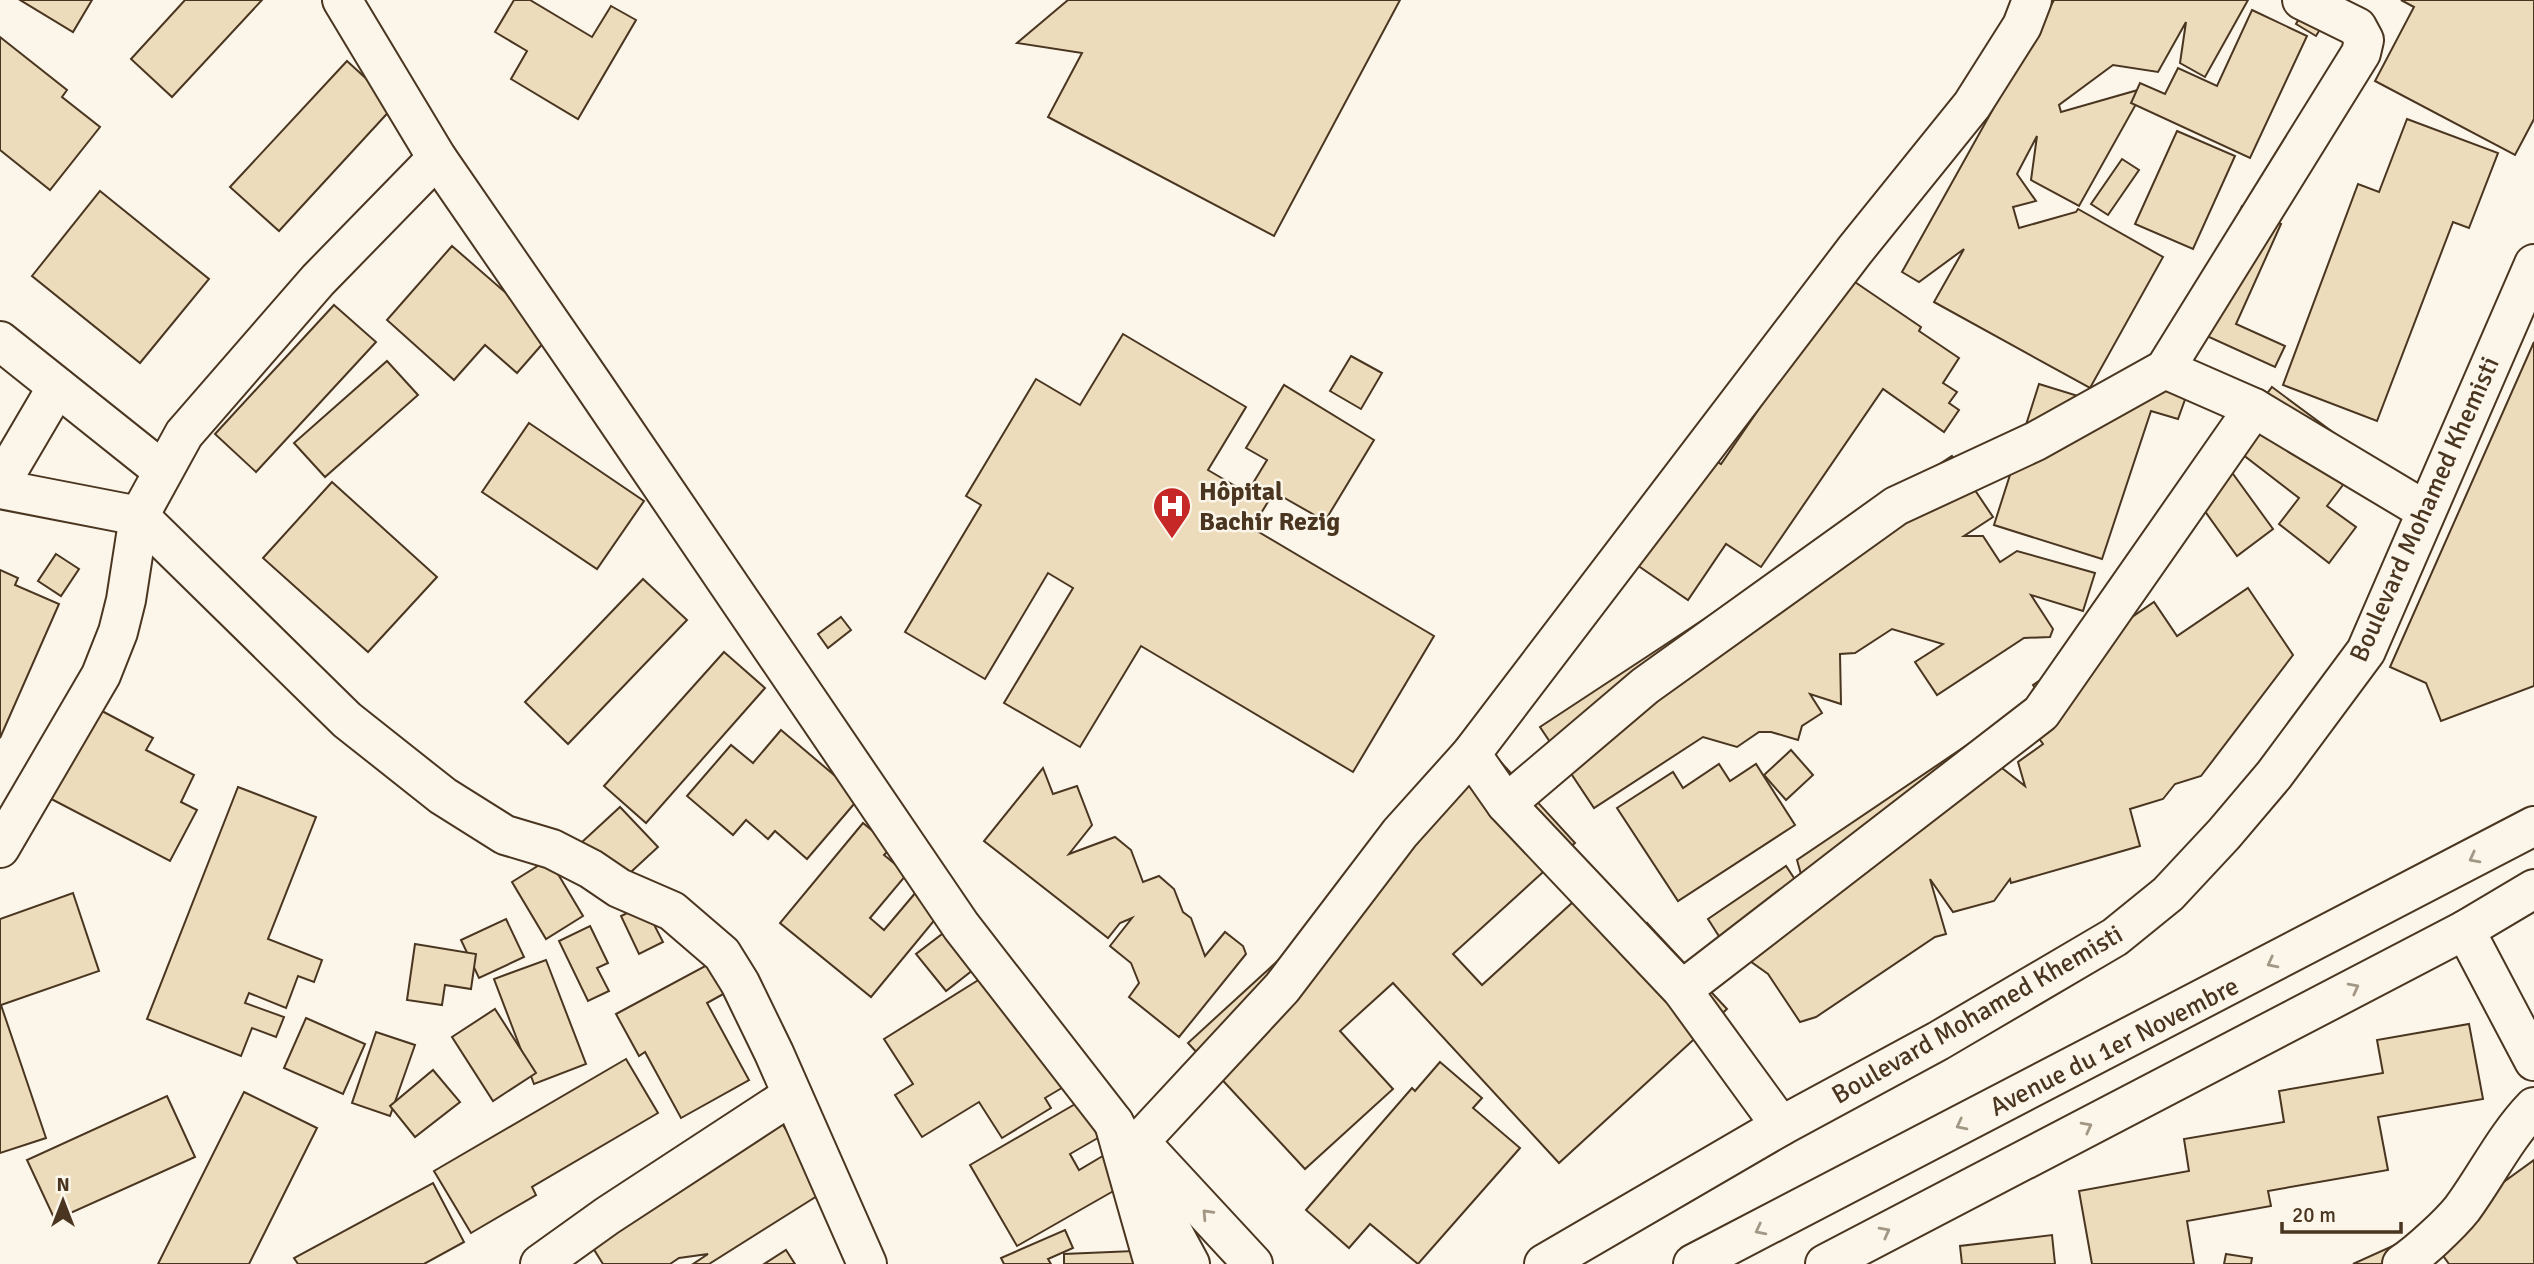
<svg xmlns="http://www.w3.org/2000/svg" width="2534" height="1264" font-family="Signika,sans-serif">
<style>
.building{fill:#ecdcbc;stroke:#4a3520;stroke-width:2}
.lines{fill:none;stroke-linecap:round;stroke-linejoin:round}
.minor-casing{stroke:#4a3520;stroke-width:42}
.major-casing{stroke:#4a3520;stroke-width:42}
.minor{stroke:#fbf6e9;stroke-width:38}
.major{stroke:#fbf6e9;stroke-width:38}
.oneway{stroke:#a29684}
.labels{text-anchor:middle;stroke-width:5;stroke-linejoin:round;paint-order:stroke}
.poi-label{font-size:26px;font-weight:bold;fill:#4a3520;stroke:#fbf6e9;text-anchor:start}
.street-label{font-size:26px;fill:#4a3520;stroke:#fbf6e9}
</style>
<rect width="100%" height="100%" fill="#fbf6e9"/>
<g class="building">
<polygon points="20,0 92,0 73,32"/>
<polygon points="185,0 262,0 172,97 131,59"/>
<polygon points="514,0 530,0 592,37 611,6 636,20 578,119 511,79 527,51 495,32"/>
<polygon points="1068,0 1400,0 1274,236 1048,117 1082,53 1017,43"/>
<polygon points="2054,0 2248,0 2205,77 2180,63 2186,22 2158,72 2113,65 2059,105 2061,112 2145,88 2079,206 2031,180 2037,136 2017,174 2036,201 2013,207 2019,228 2076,212 2078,209 2163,257 2090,388 1934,302 1964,249 1919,282 1902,272"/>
<polygon points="2338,0 2316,36 2296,24 2306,7"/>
<polygon points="2401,0 2534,0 2534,119 2515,155 2375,81 2414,7"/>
<polygon points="2252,10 2307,36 2250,158 2131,103 2140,83 2165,94 2178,68 2217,86"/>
<polygon points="0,37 67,90 62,97 100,127 50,190 0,150"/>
<polygon points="347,61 395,105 279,231 230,187"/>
<polygon points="2407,119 2498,153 2469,228 2453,222 2377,421 2283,385 2358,184 2379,192"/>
<polygon points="2177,131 2235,156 2193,249 2135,224"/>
<polygon points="2122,159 2139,170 2108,215 2091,204"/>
<polygon points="100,191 209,279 140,363 32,276"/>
<polygon points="2242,206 2281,224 2236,324 2285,346 2275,367 2187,327"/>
<polygon points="452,246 552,333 517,373 485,345 454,380 387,320"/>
<polygon points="1849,278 1921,327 1919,331 1959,358 1943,383 1957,392 1949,403 1959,410 1944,432 1883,389 1761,567 1726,544 1688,600 1637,565 1712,458 1721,464"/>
<polygon points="334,305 376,342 256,472 215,434"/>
<polygon points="1123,334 1246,407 1208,470 1247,493 1267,460 1246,448 1284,385 1374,440 1325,521 1274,492 1252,528 1434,636 1353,772 1141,646 1080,747 1004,703 1073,588 1048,573 985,679 905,632 981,505 966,496 1036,379 1080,405"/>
<polygon points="2534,342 2534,686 2441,721 2426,683 2390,667"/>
<polygon points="1351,356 1382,373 1361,409 1330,391"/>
<polygon points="387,361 418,395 325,477 294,443"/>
<polygon points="2039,384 2120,409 2156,385 2187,394 2178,419 2151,411 2102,559 1994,525"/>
<polygon points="2272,387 2365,456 2327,506 2356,527 2329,563 2279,524 2299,498 2229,444"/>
<polygon points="529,423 644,501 597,569 482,492"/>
<polygon points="1952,456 1993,517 1964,536 1983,536 2000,562 2017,551 2095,573 2083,611 2031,595 2053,629 2050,637 2024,638 1937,695 1915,662 1943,644 1892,629 1855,653 1840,654 1841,704 1810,694 1822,713 1802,726 1798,740 1771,732 1759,732 1737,747 1703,737 1594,808 1540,727"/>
<polygon points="2220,456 2273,529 2237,556 2184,482"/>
<polygon points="332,482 437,577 368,652 263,558"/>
<polygon points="56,554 79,569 61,596 38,581"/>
<polygon points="0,570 18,578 15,585 59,604 0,738"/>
<polygon points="643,579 687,620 568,744 525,702"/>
<polygon points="2248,588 2293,655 2201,776 2175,784 2163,799 2130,809 2140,846 2011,883 2010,879 1994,901 1953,912 1930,879 1946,934 1935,937 1816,1017 1800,1022 1768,974 1722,941 1708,919 1786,866 1808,899 1797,860 1970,743 2025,786 2018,762 2043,744 2032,729 2053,715 2033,685 2154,602 2177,636"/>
<polygon points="841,617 851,630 828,648 818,634"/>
<polygon points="724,652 765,688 646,823 604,786"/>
<polygon points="83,701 153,738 146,750 194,775 181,802 197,810 170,861 36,791"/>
<polygon points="781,730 860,797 807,859 775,831 768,839 746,820 733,835 687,796 731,745 753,763"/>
<polygon points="1791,750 1813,775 1786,800 1764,775"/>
<polygon points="1498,759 1575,843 1453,954 1482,985 1596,881 1640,929 1647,923 1727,1009 1559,1163 1393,983 1340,1031 1393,1089 1305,1169 1188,1043"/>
<polygon points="1719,764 1730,781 1756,764 1795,825 1678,901 1617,808 1673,772 1683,788"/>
<polygon points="1043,768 1053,794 1077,786 1092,825 1069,854 1115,837 1131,850 1143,882 1159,876 1174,889 1183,912 1191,918 1205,956 1225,932 1243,946 1246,954 1179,1037 1129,997 1139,983 1131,963 1110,946 1132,918 1120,923 1108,938 984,841"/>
<polygon points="238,787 316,817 268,939 322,960 314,982 298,976 286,1008 249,993 245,1003 284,1017 276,1037 252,1028 241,1056 147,1019"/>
<polygon points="620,807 658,847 619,883 582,842"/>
<polygon points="863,823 892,847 884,855 907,874 870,918 884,930 922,885 947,905 871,997 780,923"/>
<polygon points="549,859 583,916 546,939 512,882"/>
<polygon points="73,893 99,971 1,1005 46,1138 0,1153 0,919"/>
<polygon points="644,905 663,942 639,954 621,916"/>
<polygon points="963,918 992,955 946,991 916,954"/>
<polygon points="506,919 524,957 479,978 461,940"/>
<polygon points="590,926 608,963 597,968 609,991 588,1001 559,941"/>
<polygon points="415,944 476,954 471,989 445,985 442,1005 407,1000"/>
<polygon points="720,958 736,987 707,1003 749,1080 681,1118 645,1052 639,1056 616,1014"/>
<polygon points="546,960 586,1064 534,1084 494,979"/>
<polygon points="1004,964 1082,1076 1045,1098 1051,1108 1002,1138 979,1102 922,1137 895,1095 913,1084 884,1039"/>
<polygon points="495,1009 536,1073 493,1101 452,1037"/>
<polygon points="306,1018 365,1044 343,1094 284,1068"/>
<polygon points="2469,1024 2483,1099 2378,1117 2388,1170 2268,1191 2271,1206 2187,1221 2194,1264 2092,1264 2079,1191 2189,1171 2184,1139 2284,1122 2279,1091 2383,1073 2377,1040"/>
<polygon points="376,1032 415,1045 390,1116 352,1103"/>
<polygon points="626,1059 658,1113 532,1187 536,1195 471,1233 434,1171"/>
<polygon points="1440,1062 1482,1098 1473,1108 1520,1148 1418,1264 1370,1224 1349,1248 1306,1210 1412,1088 1415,1091"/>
<polygon points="433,1070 460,1102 415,1137 390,1106"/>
<polygon points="244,1092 317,1128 249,1264 158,1264"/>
<polygon points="167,1096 195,1157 55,1220 27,1160"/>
<polygon points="1089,1096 1110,1131 1070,1154 1079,1170 1106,1154 1124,1185 1017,1246 970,1165"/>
<polygon points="776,1114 825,1191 709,1264 693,1264 708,1254 679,1258 670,1264 603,1264 588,1240"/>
<polygon points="2534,1160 2534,1264 2449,1264 2429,1236"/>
<polygon points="433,1183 464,1242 424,1264 298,1264 294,1258"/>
<polygon points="1065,1230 1073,1248 1048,1259 1051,1264 1004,1264 1001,1258"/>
<polygon points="2052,1235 2055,1264 1962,1264 1960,1246"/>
<polygon points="2408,1239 2420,1264 2353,1264"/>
<polygon points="786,1250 795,1264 764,1264"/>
<polygon points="1134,1251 1135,1264 1064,1264 1064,1254"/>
<polygon points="2226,1254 2252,1258 2251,1264 2224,1264"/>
</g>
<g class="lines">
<defs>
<g id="minor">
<polyline points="342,0 437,158 592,383 961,926 1114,1123 1190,1264"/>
<polyline points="0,341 163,471"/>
<polyline points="2165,369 2254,408 2426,511"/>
<polyline points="0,484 57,387"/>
<polyline points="0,489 139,516 347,720 443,796 505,835 552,849 591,869 619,888 672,911 722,954 740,983 774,1053 867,1264"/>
<polyline points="1471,754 1506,804 1682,990 1781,1126"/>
<polyline points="1506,804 1645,686 1896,506 2036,441 2165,369 2361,53 2364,40 2357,27 2302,0"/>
<polyline points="0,848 101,675 118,632 126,600 139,516 184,434 318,280 437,158"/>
<polyline points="2465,930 2534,1061"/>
<polyline points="1682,990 2041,713 2254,408"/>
<polyline points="1139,1141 1253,1264"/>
<polyline points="1140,1141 1282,988 1400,833 1471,754 1855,250 1972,105 2022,26 2032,0"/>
<polyline points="540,1264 607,1216 792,1095"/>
<path d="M2402,1264C2419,1253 2450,1224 2462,1209C2487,1175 2505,1137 2534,1107"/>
</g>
<g id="major">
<polyline points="1114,1123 1154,1264"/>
<polyline points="1544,1264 1781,1126 1938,1041 2115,937 2168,894 2224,834 2274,775 2366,651 2534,264"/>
<polyline points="1693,1264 2534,826"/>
<polyline points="1825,1264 2465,930 2534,889"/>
</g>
</defs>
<use href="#minor" class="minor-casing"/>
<use href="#major" class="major-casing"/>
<use href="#minor" class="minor"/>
<use href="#major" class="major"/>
</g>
<defs><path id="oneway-chevron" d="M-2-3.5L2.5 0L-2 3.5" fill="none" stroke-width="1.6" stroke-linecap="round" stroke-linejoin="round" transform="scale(1.75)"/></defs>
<g class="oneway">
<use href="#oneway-chevron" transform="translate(2474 858) rotate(152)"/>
<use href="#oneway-chevron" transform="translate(2272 963) rotate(153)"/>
<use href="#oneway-chevron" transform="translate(2354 988) rotate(-28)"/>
<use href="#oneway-chevron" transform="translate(1961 1125) rotate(153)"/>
<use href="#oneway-chevron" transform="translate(2087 1127) rotate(-28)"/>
<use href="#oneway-chevron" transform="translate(1207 1214) rotate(-133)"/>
<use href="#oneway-chevron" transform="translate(1760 1230) rotate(153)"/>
<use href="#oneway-chevron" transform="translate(1885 1232) rotate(-28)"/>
</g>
<defs>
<symbol id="hospital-pin" viewBox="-11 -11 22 30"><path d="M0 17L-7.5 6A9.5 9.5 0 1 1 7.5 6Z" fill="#c62828" stroke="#fbf6e9"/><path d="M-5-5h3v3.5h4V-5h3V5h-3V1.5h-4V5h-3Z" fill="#fff"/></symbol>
</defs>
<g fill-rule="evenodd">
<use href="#hospital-pin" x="1150" y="484" width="44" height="60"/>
</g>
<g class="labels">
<g class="poi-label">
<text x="1199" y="500">Hôpital<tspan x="1199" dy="30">Bachir Rezig</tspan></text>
</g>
<g class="street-label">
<text transform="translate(2424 509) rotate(-66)" y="9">Boulevard Mohamed Khemisti</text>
<text transform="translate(1977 1014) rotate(-30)" y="9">Boulevard Mohamed Khemisti</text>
<text transform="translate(2114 1046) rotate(-27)" y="9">Avenue du 1er Novembre</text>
</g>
</g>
<g transform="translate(63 1201)" stroke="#fbf6e9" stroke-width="5" paint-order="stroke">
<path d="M0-5L12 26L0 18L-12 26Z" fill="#4a3520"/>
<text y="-10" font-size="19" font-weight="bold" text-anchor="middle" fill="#4a3520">N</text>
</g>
<path d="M2282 1222v10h119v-10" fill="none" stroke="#4a3520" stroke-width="3.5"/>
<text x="2292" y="1222" font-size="21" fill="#4a3520" stroke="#fbf6e9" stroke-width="5" paint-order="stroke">20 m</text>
</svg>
